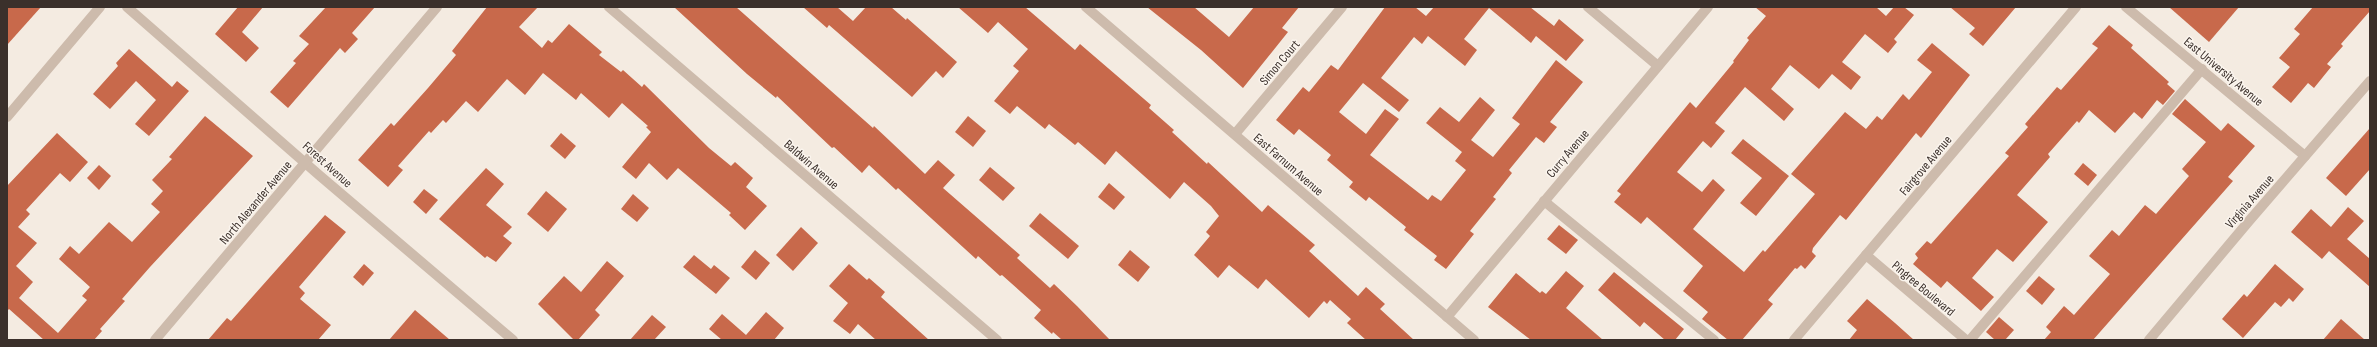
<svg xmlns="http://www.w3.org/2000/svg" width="2377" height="347" font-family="'Sofia Sans Condensed',sans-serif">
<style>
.building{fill:#c8694b}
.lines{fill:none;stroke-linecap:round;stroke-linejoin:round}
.lane{stroke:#cdbbac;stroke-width:10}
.street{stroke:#cdbbac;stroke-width:10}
.labels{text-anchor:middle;stroke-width:3;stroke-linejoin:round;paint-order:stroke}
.street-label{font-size:13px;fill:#3b302b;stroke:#fbf5ee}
</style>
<rect width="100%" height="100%" fill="#f4ebe1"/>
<g class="building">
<polygon points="7,7 41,7 7,45"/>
<polygon points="238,7 263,7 242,32 259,48 246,62 215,34"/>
<polygon points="326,7 375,7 352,33 358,39 345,53 340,48 288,108 270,92 296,63 293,61 309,44 299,36"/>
<polygon points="487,7 538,7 519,27 542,48 548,40 552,43 569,24 602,52 599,55 621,72 623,70 642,87 644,84 709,148 731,166 735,162 753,178 746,187 767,206 745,230 729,215 731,213 678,168 667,180 649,163 636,179 622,167 651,132 646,127 648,126 622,103 609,118 581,93 576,100 543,73 525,95 507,79 478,112 466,101 446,123 443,120 431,133 429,131 398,166 403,170 388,187 358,160 391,123 394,126 428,88 456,55 452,51"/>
<polygon points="674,7 736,7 873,128 874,126 925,174 938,160 955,175 943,188 1020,255 1017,258 1050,288 1054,284 1077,306 1110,340 1062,340 1053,332 1052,334 1034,318 1041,310 1002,275 1000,276 978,256 976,259 898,188 896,190 869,165 862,173 834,147 832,148 777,96 776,98 747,74"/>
<polygon points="803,7 837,7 853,21 866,7 891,7 906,20 907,18 957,62 943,78 936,71 912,97 829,25 827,28"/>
<polygon points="958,7 1025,7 1075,50 1080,44 1151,105 1149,108 1174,130 1172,132 1207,164 1208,162 1262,212 1268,205 1315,245 1309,251 1358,296 1366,287 1385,304 1380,309 1414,340 1366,340 1347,323 1351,319 1330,300 1327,304 1324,301 1309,318 1266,279 1258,289 1229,265 1218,278 1194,255 1210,236 1206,232 1219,216 1211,206 1184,182 1170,199 1116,151 1105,165 1078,142 1075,145 1049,124 1045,129 1017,106 1010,114 994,101 1019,71 1013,66 1028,49 998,22 988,33"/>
<polygon points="1147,7 1194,7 1229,37 1254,7 1299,7 1282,28 1288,32 1243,88 1201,50"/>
<polygon points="1385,7 1415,7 1426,16 1434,7 1530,7 1554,26 1559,19 1584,40 1566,61 1536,36 1531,43 1489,8 1464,39 1477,50 1465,66 1428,36 1422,44 1414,37 1381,78 1409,100 1399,112 1363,83 1339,112 1366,134 1385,109 1399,119 1370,155 1428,200 1432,195 1441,201 1466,170 1455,161 1462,152 1426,123 1440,107 1459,122 1480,97 1495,110 1471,140 1493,157 1520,124 1512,118 1556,60 1583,82 1550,122 1557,127 1544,143 1536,137 1509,170 1512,173 1493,197 1496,199 1470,231 1474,234 1446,269 1434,260 1437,256 1404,230 1406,227 1369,197 1366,201 1349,187 1353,182 1327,160 1331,155 1299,129 1294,135 1276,120 1303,87 1309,92 1331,65 1338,70"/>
<polygon points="1755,7 1876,7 1886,16 1894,7 1904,7 1914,15 1894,39 1897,42 1888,53 1865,34 1842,62 1861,77 1851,90 1832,74 1819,89 1790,65 1771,89 1794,109 1784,121 1745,87 1715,123 1725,131 1711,148 1703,141 1677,172 1702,192 1713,179 1725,190 1693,229 1744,272 1763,250 1765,252 1815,194 1791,174 1845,112 1866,129 1877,116 1882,120 1903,94 1909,100 1932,72 1917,60 1932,43 1970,75 1921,138 1916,133 1846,220 1840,215 1813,248 1812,252 1816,256 1805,269 1801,265 1797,269 1795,268 1768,300 1773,304 1742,340 1728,340 1702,319 1708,312 1683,291 1703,266 1647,217 1641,224 1614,202 1621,194 1617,191 1690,102 1696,108 1734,62 1733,61 1749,40 1747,38 1766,16"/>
<polygon points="1950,7 2016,7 1983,46 1969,34 1975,28"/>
<polygon points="2169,7 2239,7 2209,42"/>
<polygon points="2313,7 2370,7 2370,11 2341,44 2343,46 2327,64 2331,67 2314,88 2308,83 2291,103 2272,87 2290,67 2279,58 2300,34 2294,29"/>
<polygon points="2109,25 2133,45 2131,48 2169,82 2167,84 2175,91 2163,105 2157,100 2142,119 2134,112 2115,133 2089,110 2079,123 2077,121 2048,154 2050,157 2017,195 2048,222 2013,262 1997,249 1972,278 1994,297 1981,311 1947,281 1941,288 1913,264 1918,258 1915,254 1927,241 1931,244 2009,156 2005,153 2028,127 2025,124 2057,87 2061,90 2098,48 2092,44"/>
<polygon points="129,49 172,87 177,81 189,91 149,136 135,124 156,100 136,81 110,109 93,94 118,66 116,63"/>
<polygon points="2185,99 2221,131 2228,123 2255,146 2228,177 2233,181 2093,340 2044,340 2051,332 2046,327 2064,306 2074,315 2110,274 2089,256 2112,230 2119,236 2145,205 2156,214 2189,176 2182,169 2206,142 2172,114"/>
<polygon points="205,116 253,156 150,267 122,299 125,301 100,329 102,331 94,340 44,340 9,309 7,311 7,186 57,133 88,162 70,182 60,173 26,210 30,214 18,227 37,243 16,266 33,282 19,298 58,333 87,300 82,296 90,287 59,259 70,246 79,254 109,222 132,242 160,212 151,204 163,191 152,180 172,159 169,157"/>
<polygon points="968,116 986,131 973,147 955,132"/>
<polygon points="2370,128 2370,169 2346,196 2326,178"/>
<polygon points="561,133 576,146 565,159 550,146"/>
<polygon points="1743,139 1789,176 1756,216 1740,203 1762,178 1731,153"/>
<polygon points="2083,163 2097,175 2088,186 2074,174"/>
<polygon points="99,165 111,176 99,190 87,178"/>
<polygon points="990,167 1015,188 1003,201 979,180"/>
<polygon points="486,168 504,184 486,205 512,227 503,236 512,243 496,262 487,256 485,258 439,219"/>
<polygon points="1109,183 1125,197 1114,210 1098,197"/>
<polygon points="424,189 438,200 426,214 413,202"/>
<polygon points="546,191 567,209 548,232 527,214"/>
<polygon points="633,194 649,208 637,222 621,209"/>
<polygon points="2348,207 2364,221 2347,239 2370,259 2370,287 2329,251 2322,259 2291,232 2311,209 2331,227"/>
<polygon points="1040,213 1079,246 1068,259 1029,226"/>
<polygon points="325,215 346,232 299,287 305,293 300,299 331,325 318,340 208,340 227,318 231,321"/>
<polygon points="1559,225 1578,240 1566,254 1547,239"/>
<polygon points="801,227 818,243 793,271 776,255"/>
<polygon points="755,250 770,263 756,280 741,267"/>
<polygon points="1130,250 1150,267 1138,282 1118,265"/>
<polygon points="694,255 711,269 714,265 730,278 716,294 683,267"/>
<polygon points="607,261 624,276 595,310 600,315 578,340 574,340 538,304 564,276 581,292"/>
<polygon points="364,264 374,273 363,286 353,277"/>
<polygon points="849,264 867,280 869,278 885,292 881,297 929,340 876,340 858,324 850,334 833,321 848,303 829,286"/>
<polygon points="2275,264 2304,289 2293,302 2289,298 2281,307 2275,302 2243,338 2222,319 2244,294 2247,297"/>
<polygon points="1566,271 1584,286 1566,308 1603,340 1531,340 1488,307 1516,273 1540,293 1542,291 1546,294"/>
<polygon points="1614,272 1684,329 1675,340 1665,340 1644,322 1640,327 1598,290"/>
<polygon points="2039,276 2055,289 2042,305 2026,291"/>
<polygon points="1867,299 1895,323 1914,340 1849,340 1857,330 1847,321"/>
<polygon points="415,310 450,340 389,340"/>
<polygon points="766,312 784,328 774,340 722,340 709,329 722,314 746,335"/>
<polygon points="652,315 666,327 654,340 630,340"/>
<polygon points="1999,317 2014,330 2005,340 1995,340 1986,332"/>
<polygon points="2341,319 2365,340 2323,340"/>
</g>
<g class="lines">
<g class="lane">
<polyline points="1544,201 1714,340"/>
<polyline points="1970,340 2202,69"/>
</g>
<g class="street">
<polyline points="127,7 319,175 513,340"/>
<polyline points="609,7 997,340"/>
<polyline points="1086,7 1474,340"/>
<polyline points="1588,7 1658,66"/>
<polyline points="2126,7 2305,156"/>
<polyline points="7,117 100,7"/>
<polyline points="1235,134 1342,7"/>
<polyline points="1866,255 1966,340"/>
<polyline points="1447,317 1708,7"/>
<polyline points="155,340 437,7"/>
<polyline points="1794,340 2076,7"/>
<polyline points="2149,340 2249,221 2370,81"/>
</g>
</g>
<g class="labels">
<g class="street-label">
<text transform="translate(1279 62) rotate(-50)" y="5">Simon Court</text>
<text transform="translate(2224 71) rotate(40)" y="5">East University Avenue</text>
<text transform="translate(1567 153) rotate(-50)" y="5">Curry Avenue</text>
<text transform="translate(328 164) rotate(42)" y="5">Forest Avenue</text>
<text transform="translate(812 164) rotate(41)" y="5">Baldwin Avenue</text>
<text transform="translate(1289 164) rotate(41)" y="5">East Farnum Avenue</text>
<text transform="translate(1925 165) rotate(-50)" y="5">Fairgrove Avenue</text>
<text transform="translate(2249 201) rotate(-49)" y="5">Virginia Avenue</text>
<text transform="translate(255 202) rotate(-50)" y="5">North Alexander Avenue</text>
<text transform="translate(1924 288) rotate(40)" y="5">Pingree Boulevard</text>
</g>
</g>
<rect width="2377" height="347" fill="none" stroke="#3b302b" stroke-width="16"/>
</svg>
